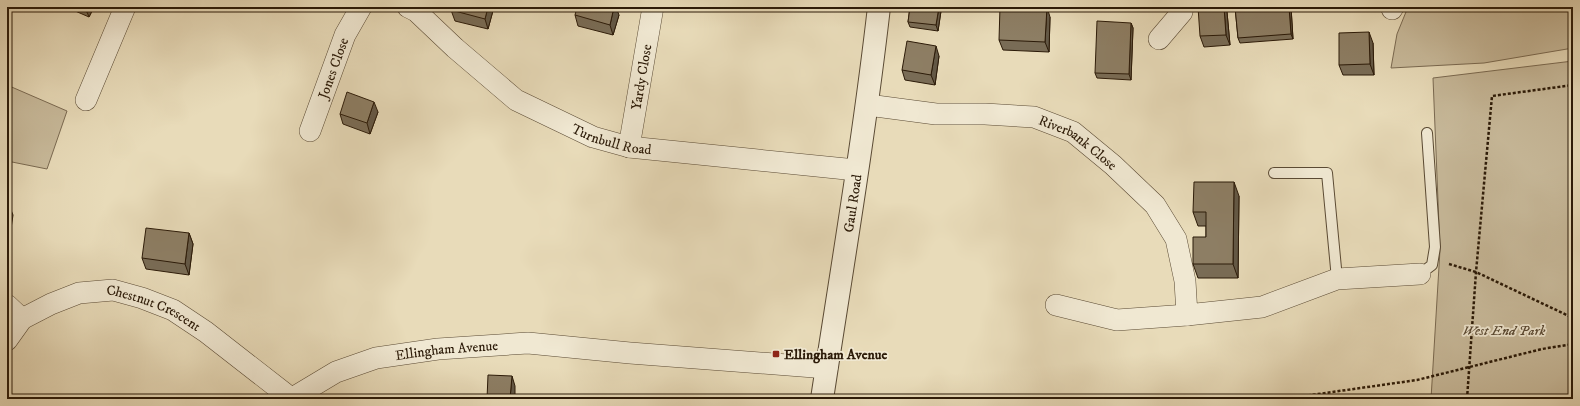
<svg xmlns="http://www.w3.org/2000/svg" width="1580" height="406" font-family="'IM FELL DW Pica',serif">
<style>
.green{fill:#c8ba9b;stroke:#7a6a52}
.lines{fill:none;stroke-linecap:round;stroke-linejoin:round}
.service-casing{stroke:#5a4a34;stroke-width:12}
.minor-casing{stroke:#5a4a34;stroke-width:22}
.tertiary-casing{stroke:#5a4a34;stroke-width:24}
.path{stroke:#2b1a08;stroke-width:2.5;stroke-dasharray:3 2;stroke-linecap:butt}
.service{stroke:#f0e8d2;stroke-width:10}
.minor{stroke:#f0e8d2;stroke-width:21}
.tertiary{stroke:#f0e8d2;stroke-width:22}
.wall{fill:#796c56;stroke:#2b1a08}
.shaded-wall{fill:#635846;stroke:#2b1a08}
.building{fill:#8d7e64;stroke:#2b1a08}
.poi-dot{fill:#8f2418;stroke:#f0e8d2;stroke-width:1.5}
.labels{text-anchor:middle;stroke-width:3.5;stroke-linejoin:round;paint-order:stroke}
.street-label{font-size:14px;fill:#2b1a08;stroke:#f0e8d2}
.park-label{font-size:14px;font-style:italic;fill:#5a4a34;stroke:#f0e8d2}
.poi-label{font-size:14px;font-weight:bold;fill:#2b1a08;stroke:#f0e8d2;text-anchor:start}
</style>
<rect width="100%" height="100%" fill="#e8dbb9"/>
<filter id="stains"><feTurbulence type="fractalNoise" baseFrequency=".005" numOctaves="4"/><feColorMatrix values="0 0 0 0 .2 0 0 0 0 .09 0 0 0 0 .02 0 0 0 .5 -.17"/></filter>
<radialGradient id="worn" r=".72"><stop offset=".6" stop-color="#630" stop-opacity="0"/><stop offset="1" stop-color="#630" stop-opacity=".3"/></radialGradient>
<g class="green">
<polygon points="1408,7 1573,7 1573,48 1484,63 1391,68 1397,34"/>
<polygon points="1573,61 1573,399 1431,399 1440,250 1433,78"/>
<polygon points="7,85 67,111 47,169 7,161"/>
</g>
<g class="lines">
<defs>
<g id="service">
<polyline points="1274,173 1327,173 1337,279"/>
<polyline points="1420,274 1432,265 1435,247 1427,133"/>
</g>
<g id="minor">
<path id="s1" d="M408,7L416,11L455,48L516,100L593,137L629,147L856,170"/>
<polyline points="1392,9 1393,7"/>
<polyline points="1159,39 1182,12 1183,7"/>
<polyline points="86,100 125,7"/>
<path id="s2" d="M868,105L936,114H985L1034,117L1073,132L1113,165L1155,205L1176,239L1185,281L1187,315L1262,307L1337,279L1420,274"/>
<path id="s3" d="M310,131L345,35L361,7"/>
<path id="s4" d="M629,147L653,7"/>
<polyline points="7,305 22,319"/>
<polyline points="1056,305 1117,320 1187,315"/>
<path id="s5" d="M7,340L22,319L51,304L79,293L113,290L142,298L173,310L206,332L292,399"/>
<path id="s6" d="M291,399L336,372L376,358L438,349L528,343L630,353L827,368"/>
</g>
<g id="tertiary">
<path id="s7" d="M822,399C842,268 864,138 879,7"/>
</g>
</defs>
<use href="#service" class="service-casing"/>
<use href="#minor" class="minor-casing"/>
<use href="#tertiary" class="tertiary-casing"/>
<g class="path">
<polyline points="1449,264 1476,272 1573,318"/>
<polyline points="1283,399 1417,380 1542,349 1573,344"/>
<polyline points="1467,399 1476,272 1492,96 1573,85"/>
</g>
<use href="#service" class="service"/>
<use href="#minor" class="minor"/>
<use href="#tertiary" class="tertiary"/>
</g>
<g class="wall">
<polygon points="66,7 94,7 89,17"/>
<polygon points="494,7 488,29 455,21 451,10"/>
<polygon points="910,7 939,7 941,11 938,31 910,27 908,22"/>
<polygon points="1235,7 1291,7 1293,39 1240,43 1238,38"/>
<polygon points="1227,12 1230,45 1204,47 1200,36"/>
<polygon points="575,15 619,15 613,35 578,26"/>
<polygon points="1050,17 1049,52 1003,50 999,40"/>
<polygon points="1131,23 1133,28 1131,80 1097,78 1095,73"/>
<polygon points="1373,43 1374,75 1343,75 1339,65"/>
<polygon points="939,56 935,85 905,80 902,70"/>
<polygon points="378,112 370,134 343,124 340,114"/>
<polygon points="1239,196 1238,278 1198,278 1193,264 1206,237 1206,226 1198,226 1193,212"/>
<polygon points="189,233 193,244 189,275 146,269 142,258"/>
</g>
<g class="shaded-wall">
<polygon points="89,7 94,7 89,17 87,12"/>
<polygon points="488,7 494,7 488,29 485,19"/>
<polygon points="614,7 616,7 619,15 613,35 610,25"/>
<polygon points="939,7 941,11 938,31 936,25"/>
<polygon points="1047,7 1050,17 1049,52 1045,42"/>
<polygon points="1224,7 1226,7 1227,12 1230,45 1226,35"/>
<polygon points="1289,7 1291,7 1293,39 1291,34"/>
<polygon points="1131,23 1133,28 1131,80 1129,74"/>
<polygon points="1369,32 1373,43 1374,75 1370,64"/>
<polygon points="936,46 939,56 935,85 931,75"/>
<polygon points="374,102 378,112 370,134 367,123"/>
<polygon points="1234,182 1239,196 1238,278 1233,264"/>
<polygon points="9,205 13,215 8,249 7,247 7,219"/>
<polygon points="189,233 193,244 189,275 185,264"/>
<polygon points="512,376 515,386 515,399 510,399"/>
</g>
<g class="building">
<polygon points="76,7 89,7 87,12"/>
<polygon points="452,7 488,7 485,19 451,10"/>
<polygon points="577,7 614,7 610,25 575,15"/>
<polygon points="910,7 939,7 936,25 908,22"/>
<polygon points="1000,7 1047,7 1045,42 999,40"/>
<polygon points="1198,7 1224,7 1226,35 1200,36"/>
<polygon points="1235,7 1289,7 1291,34 1238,38"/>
<polygon points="1097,21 1131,23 1129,74 1095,73"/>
<polygon points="1369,32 1370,64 1339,65 1339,33"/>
<polygon points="907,41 936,46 931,75 902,70"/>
<polygon points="347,92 374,102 367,123 340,114"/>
<polygon points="1194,182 1234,182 1233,264 1193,264 1193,237 1206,237 1206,212 1193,212"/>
<polygon points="7,204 9,205 7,219"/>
<polygon points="146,228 189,233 185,264 142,258"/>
<polygon points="488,375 512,376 510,399 487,399"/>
</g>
<rect class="poi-dot" x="772" y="350" width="8" height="8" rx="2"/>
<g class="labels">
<g class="street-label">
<text dy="5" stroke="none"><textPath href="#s3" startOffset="67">Jones Close</textPath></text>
<text dy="5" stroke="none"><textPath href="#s4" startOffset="71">Yardy Close</textPath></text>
<text dy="5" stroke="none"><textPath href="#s1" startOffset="247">Turnbull Road</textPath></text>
<text dy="5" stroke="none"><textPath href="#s2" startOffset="218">Riverbank Close</textPath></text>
<text dy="5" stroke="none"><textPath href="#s7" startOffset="198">Gaul Road</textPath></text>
<text dy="5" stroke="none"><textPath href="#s5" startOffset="167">Chestnut Crescent</textPath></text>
<text dy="5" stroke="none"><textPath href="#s6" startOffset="166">Ellingham Avenue</textPath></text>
</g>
<g class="park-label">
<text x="1504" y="335">West End Park</text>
</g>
<g class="poi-label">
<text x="784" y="359">Ellingham Avenue</text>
</g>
</g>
<rect width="1580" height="406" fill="none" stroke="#e8dbb9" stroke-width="24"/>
<rect x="8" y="8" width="1564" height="390" fill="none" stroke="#2b1a08" stroke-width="2"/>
<rect x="12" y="12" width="1556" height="382" fill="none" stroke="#2b1a08"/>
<rect width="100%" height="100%" filter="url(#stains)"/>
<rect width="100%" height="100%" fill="url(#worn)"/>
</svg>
